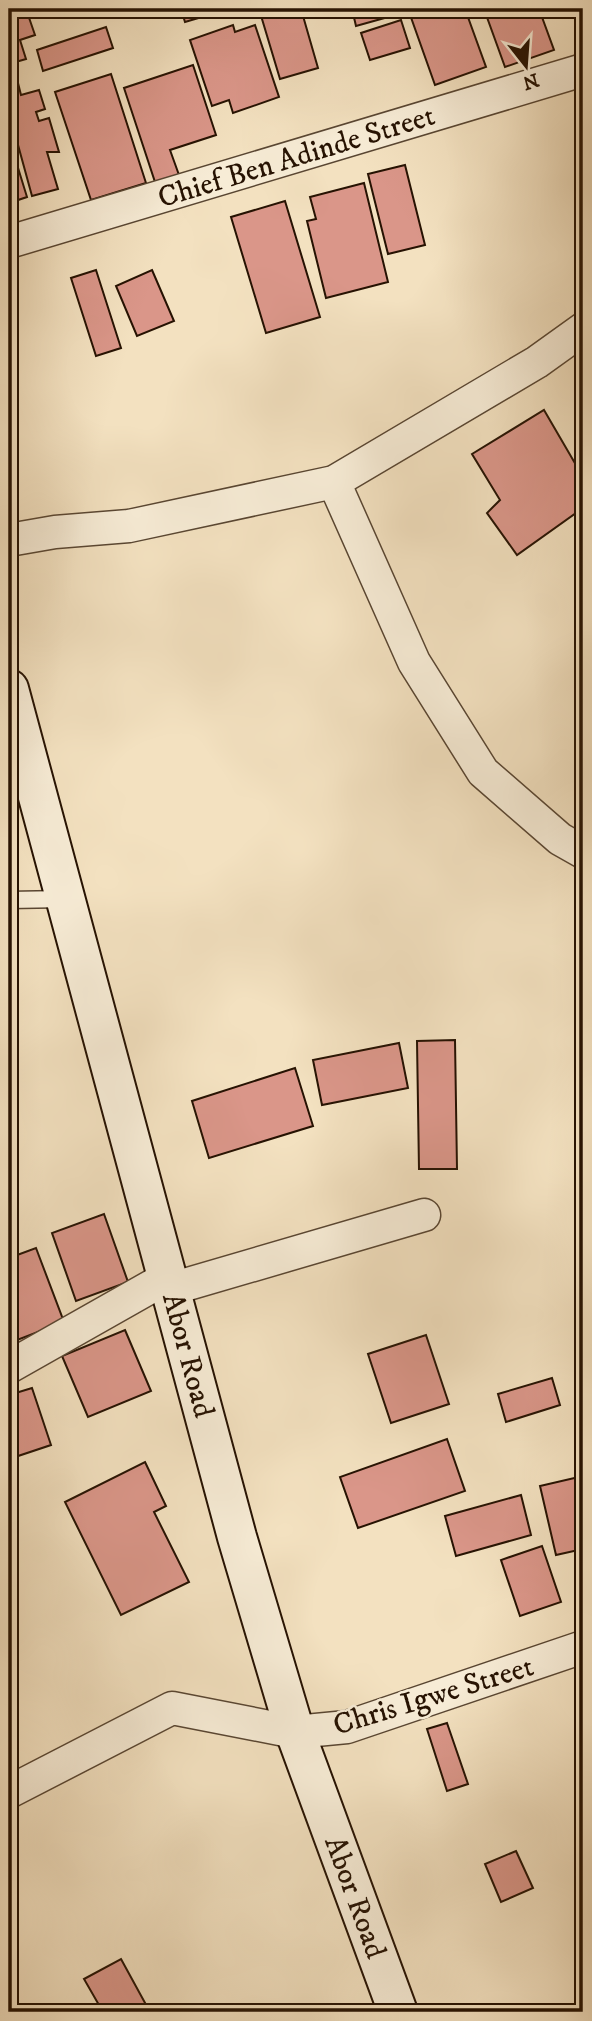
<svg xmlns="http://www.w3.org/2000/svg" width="592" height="2021" font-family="'IM FELL DW Pica',serif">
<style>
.building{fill:#da9689;stroke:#261202;stroke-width:2}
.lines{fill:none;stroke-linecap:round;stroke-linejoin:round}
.lane-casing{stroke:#594632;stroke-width:19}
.street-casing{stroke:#594632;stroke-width:35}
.secondary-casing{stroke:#261202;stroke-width:42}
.lane{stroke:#f7ecd6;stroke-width:16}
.street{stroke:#f7ecd6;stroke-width:32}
.secondary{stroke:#f7ecd6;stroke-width:38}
.labels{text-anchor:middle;stroke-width:5;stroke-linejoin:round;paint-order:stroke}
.street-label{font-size:30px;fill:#261202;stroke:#f7ecd6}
</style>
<rect width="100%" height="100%" fill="#f3e1c0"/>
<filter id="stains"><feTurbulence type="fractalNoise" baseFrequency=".00286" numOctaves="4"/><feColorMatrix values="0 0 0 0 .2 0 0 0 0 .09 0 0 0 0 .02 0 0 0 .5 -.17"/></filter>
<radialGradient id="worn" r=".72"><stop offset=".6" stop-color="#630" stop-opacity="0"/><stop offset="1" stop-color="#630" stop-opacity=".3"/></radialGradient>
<g class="building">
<polygon points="9,9 26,9 35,35 20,40 26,59 9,64"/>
<polygon points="181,9 229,9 185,22"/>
<polygon points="259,9 301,9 318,68 280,79"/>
<polygon points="352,9 398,9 399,14 356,26"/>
<polygon points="408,9 465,9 486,67 435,85"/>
<polygon points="484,9 539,9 554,50 505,67"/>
<polygon points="401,20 410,48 370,60 361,33"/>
<polygon points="233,25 235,32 255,25 279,97 233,113 229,100 212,106 190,40"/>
<polygon points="106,27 113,48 43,71 37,50"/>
<polygon points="193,65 216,135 170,150 179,175 155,182 124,88"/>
<polygon points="111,74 146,183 91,200 55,92"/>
<polygon points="18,83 21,95 39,90 45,109 36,112 39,121 49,118 59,152 47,152 58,189 32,196 9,112 9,85"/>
<polygon points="15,158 27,197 9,203 9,160"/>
<polygon points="405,165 425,245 388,254 368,174"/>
<polygon points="364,183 388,282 326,298 307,221 316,219 310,197"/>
<polygon points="285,201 320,317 266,333 231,217"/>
<polygon points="96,270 121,348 96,356 71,278"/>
<polygon points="152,270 174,321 137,336 116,286"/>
<polygon points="544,410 583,477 583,508 517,555 487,513 500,500 472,454"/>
<polygon points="455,1040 457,1169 419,1169 417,1041"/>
<polygon points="399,1043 408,1088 322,1105 313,1060"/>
<polygon points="295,1068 313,1126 209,1158 192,1101"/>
<polygon points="104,1214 128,1282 76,1301 52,1233"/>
<polygon points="36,1248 64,1322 12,1342 9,1334 9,1258"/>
<polygon points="125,1330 151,1391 88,1417 62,1356"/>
<polygon points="426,1335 449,1404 391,1423 368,1354"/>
<polygon points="552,1378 560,1405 506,1422 498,1394"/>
<polygon points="32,1388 51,1445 9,1459 9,1395"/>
<polygon points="447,1439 465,1491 358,1528 340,1477"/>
<polygon points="145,1462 166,1506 154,1512 189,1582 121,1615 65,1502"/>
<polygon points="583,1476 583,1549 556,1555 540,1486"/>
<polygon points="521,1495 531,1535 456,1556 445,1516"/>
<polygon points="542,1546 561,1602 520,1616 501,1560"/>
<polygon points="447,1723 468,1784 447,1791 427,1729"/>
<polygon points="516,1851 533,1888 501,1902 485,1864"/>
<polygon points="121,1959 150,2012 103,2012 84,1979"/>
</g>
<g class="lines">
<defs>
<polyline id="lane" points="9,900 65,899"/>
<g id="street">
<polyline points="9,242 583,70"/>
<polyline points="334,482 414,662 483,772 560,839 583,852"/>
<polyline points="9,540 55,532 129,526 334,482 537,362 583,329"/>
<polyline points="171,1289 424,1215"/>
<polyline points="9,1367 168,1277"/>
<polyline points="9,1792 172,1708 295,1732 347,1727 583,1647"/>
</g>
<polyline id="secondary" points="9,689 237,1537 295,1732 398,2012"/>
</defs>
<use href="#lane" class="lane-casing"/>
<use href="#street" class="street-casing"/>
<use href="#secondary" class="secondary-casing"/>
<use href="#lane" class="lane"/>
<use href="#street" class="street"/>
<use href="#secondary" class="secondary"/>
</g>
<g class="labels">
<g class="street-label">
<text transform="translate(296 156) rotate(-17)" y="10">Chief Ben Adinde Street</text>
<text transform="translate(189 1355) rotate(75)" y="10">Abor Road</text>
<text transform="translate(433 1695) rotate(-17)" y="10">Chris Igwe Street</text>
<text transform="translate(356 1897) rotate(70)" y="10">Abor Road</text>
</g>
</g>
<rect width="592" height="2021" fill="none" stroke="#f3e1c0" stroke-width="35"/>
<rect x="10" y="10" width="571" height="2000" fill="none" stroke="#261202" stroke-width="3.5"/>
<rect x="18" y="18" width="557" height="1986" fill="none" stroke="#261202" stroke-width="2"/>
<g transform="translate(526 66) rotate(163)" stroke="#f7ecd6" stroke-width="5" paint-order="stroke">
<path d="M0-5L12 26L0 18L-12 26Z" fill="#261202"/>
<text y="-10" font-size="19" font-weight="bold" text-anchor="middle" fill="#261202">N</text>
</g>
<rect width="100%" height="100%" filter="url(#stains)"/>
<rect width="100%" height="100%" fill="url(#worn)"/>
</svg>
